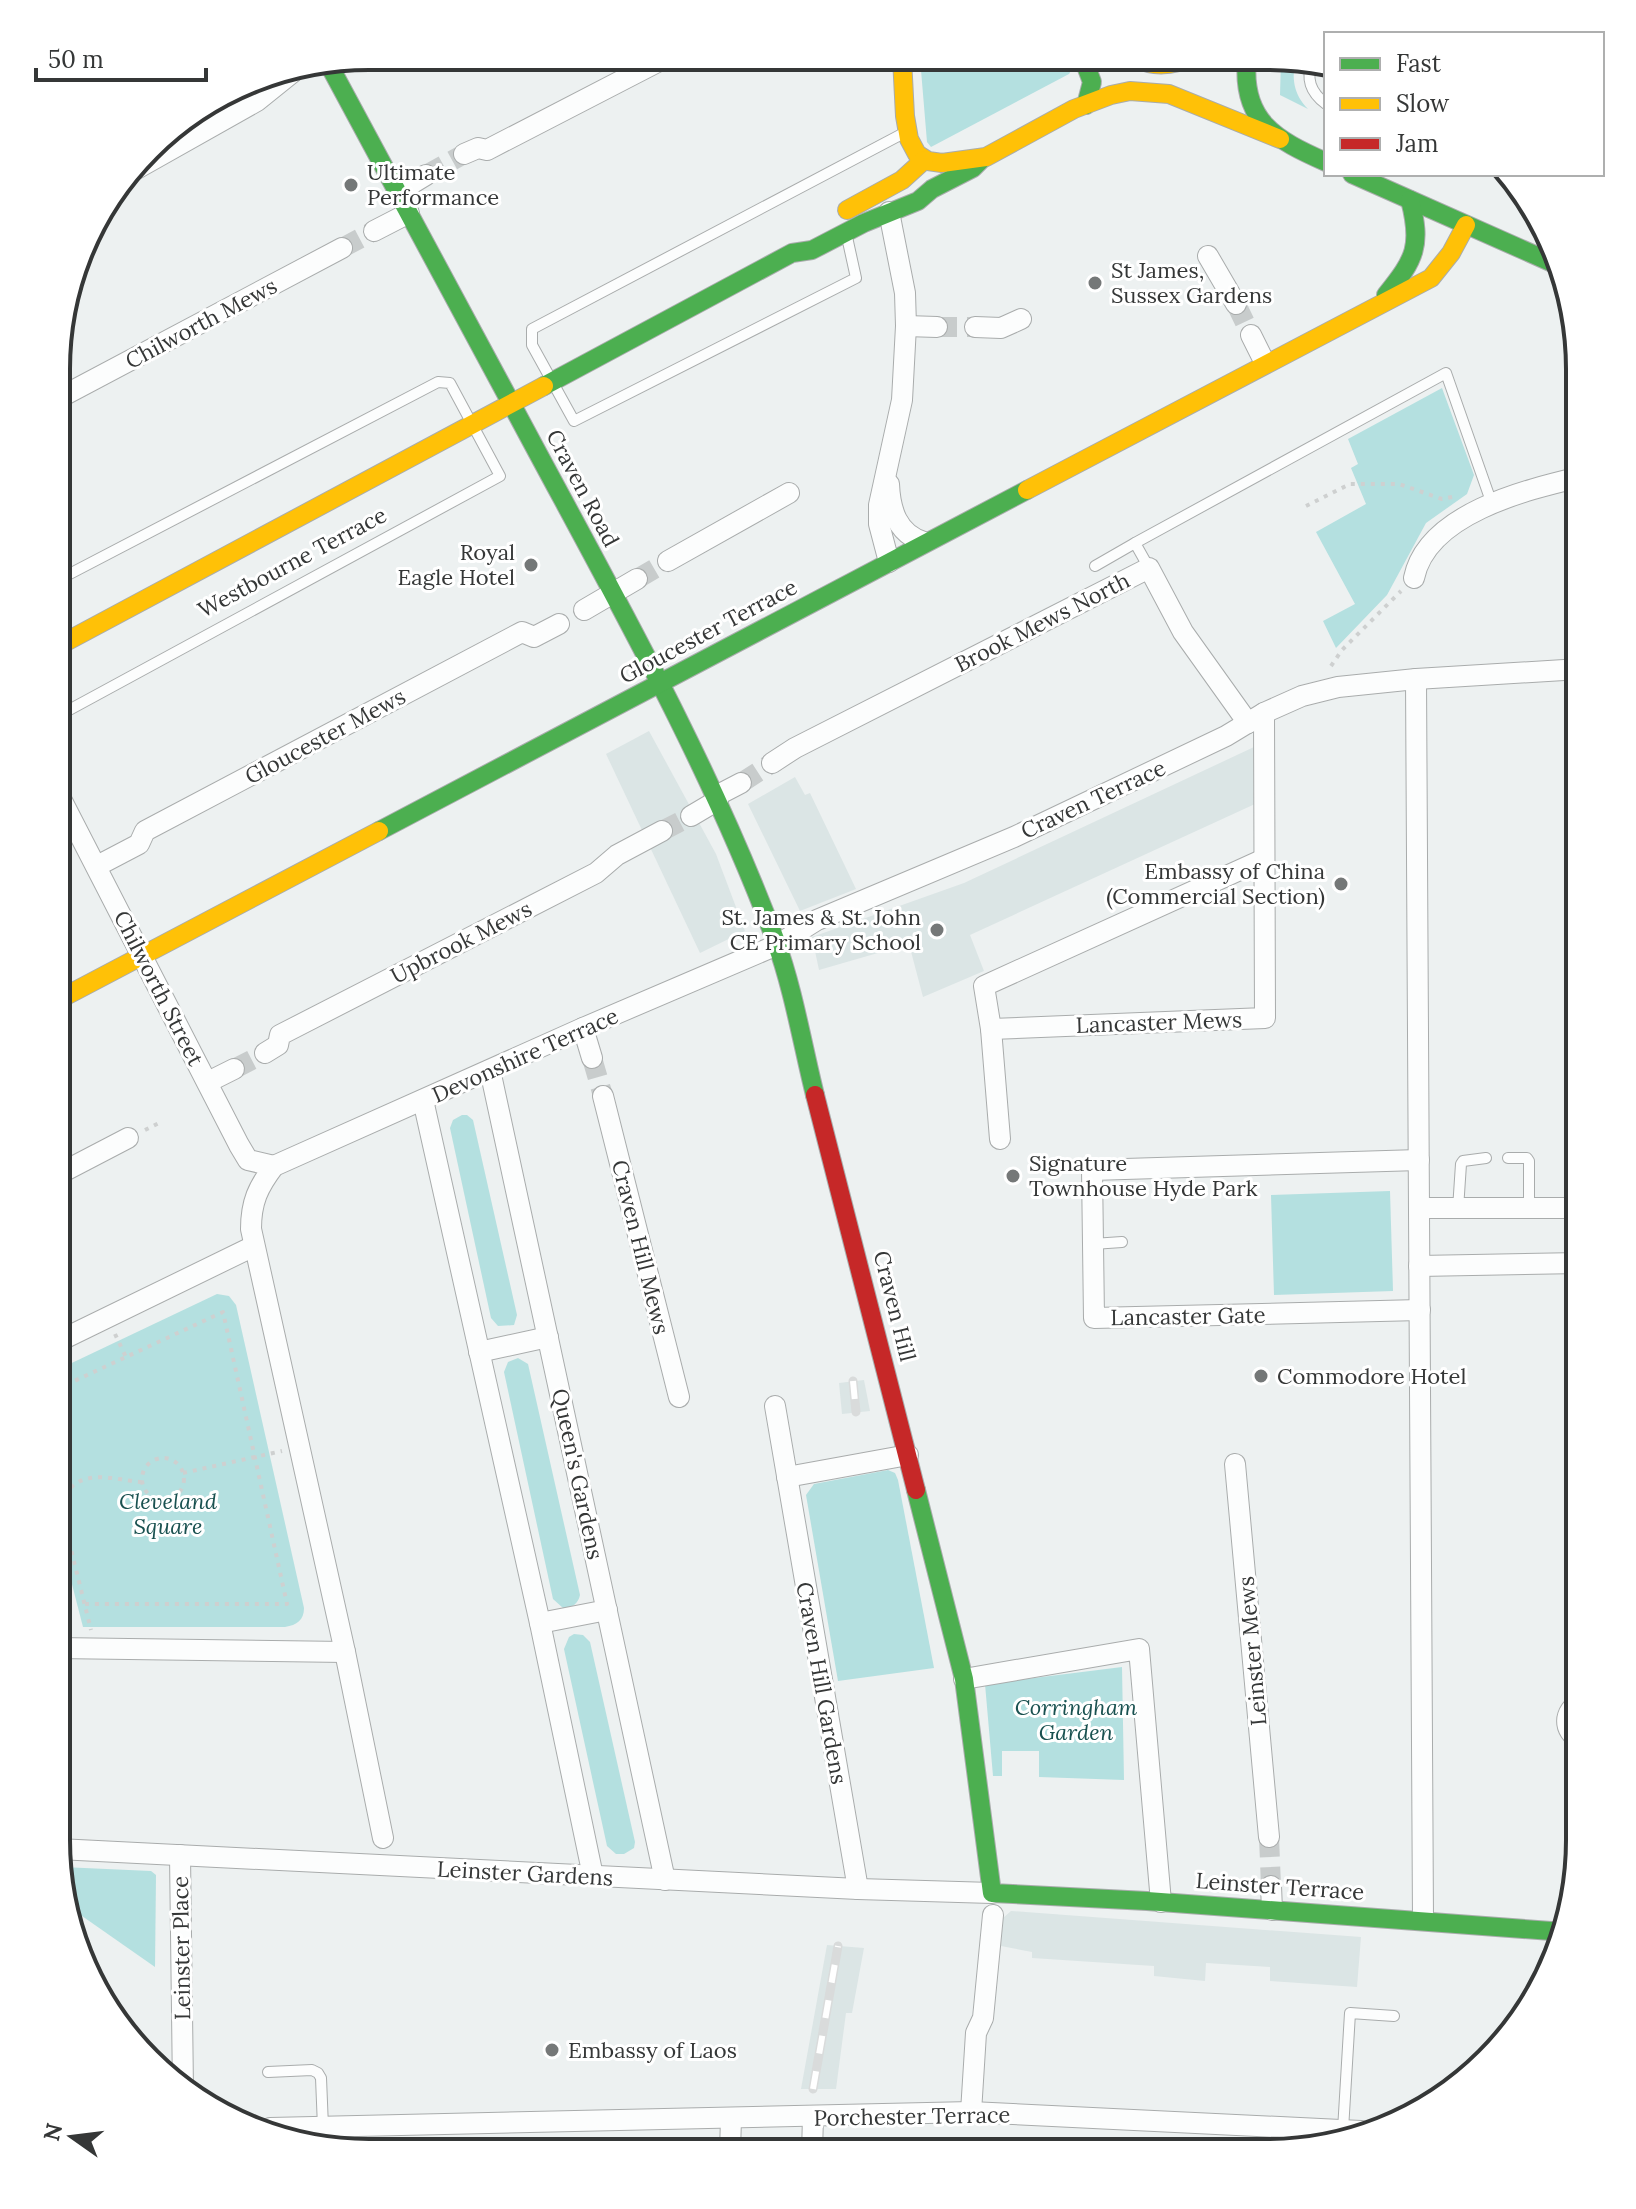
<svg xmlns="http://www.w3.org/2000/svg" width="1636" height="2209" font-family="Lora,serif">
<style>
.built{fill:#dbe5e5}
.green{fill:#b4e0e0}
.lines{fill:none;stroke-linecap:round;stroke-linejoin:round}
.street-tunnel{stroke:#c8cccc;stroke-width:20;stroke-dasharray:20 10;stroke-linecap:butt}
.lane-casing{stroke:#a9acac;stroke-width:12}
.street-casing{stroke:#a9acac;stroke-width:22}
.fast-casing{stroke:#a9acac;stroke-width:20}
.slow-casing{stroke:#a9acac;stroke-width:20}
.jam-casing{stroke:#a9acac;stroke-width:20}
.path{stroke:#ced0d0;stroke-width:4;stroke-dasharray:4 6;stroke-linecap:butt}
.lane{stroke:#fcfdfd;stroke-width:10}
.street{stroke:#fcfdfd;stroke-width:20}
.fast{stroke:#4caf50;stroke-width:18}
.slow{stroke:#ffc107;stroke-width:18}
.jam{stroke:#c62828;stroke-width:18}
.rail-casing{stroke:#d9dbdb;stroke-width:9}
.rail{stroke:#fff;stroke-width:6;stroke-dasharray:18;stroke-linecap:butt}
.poi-dot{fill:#757878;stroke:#fff;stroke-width:3}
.labels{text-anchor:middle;stroke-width:6;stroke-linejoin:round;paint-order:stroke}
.poi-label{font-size:22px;fill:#353737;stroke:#fff;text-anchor:start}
.street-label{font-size:22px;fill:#353737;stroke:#fff}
.park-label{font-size:22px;font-style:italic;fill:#195150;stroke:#fff}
.rim{fill:none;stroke:#353737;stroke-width:4}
</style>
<rect width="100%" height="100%" fill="#edf1f1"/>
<g class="built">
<polygon points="649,731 716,854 745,931 700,953 606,754"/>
<polygon points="1254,747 1255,804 970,935 984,971 923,997 909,944 819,970 812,937 964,883"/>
<polygon points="795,777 805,795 810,793 856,889 800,911 748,804"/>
<polygon points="864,1380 870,1411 842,1414 839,1383"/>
<polygon points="1011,1911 1361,1937 1357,1987 1270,1981 1270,1967 1206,1963 1205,1981 1154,1976 1154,1966 1032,1958 1032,1952 1001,1946 1003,1918"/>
<polygon points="827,1945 864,1948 852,2013 846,2013 836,2089 801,2089"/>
</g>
<g class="green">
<polygon points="920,58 1060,58 1072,69 1069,74 931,147 927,142"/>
<path d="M1281,59H1296C1291,78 1294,95 1308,109L1280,95Z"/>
<polygon points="1442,388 1474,475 1467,494 1426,523 1387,595 1336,648 1323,621 1355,604 1316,532 1366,504 1351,468 1358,464 1348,439"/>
<polygon points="462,1115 467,1115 473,1120 517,1315 514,1325 498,1326 491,1318 450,1128 453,1120"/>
<polygon points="1390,1191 1393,1291 1274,1295 1271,1195"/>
<path d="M217,1294L229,1296L236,1305L304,1608C304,1620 297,1625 285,1627H83L57,1526V1370Z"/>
<path d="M518,1358L528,1364L580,1595C578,1604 572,1608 563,1608L553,1599L504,1372L508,1362Z"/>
<polygon points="888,1470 895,1473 898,1480 934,1668 838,1681 806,1495 814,1484"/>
<polygon points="574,1634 583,1635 590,1642 635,1842 634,1848 624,1854 616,1854 607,1846 564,1649 569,1637"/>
<polygon points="1122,1667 1124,1780 1039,1777 1039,1751 1002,1751 1002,1776 993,1776 985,1684"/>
<polygon points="62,1867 151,1871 156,1875 155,1967 72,1909"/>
</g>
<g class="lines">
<g class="street-tunnel">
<polyline points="426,175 464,154"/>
<polyline points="342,248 374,231"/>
<polyline points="1236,304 1251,335"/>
<polyline points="937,327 975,327"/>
<polyline points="637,579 668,561"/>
<polyline points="741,783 772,763"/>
<polyline points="662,831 691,816"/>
<polyline points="592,1058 603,1096"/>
<polyline points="234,1069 265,1053"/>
<polyline points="1269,1837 1271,1886"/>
</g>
<defs>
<g id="lane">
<path d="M1312,60C1306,79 1310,92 1326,104"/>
<polyline points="847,237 856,278 574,421 532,345 532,329 902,134"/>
<polyline points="1095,566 1135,543"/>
<polyline points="1149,568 1135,543 1446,373 1492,504"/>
<polyline points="58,703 61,709 69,710 500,476 450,383 438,382 58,580"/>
<polyline points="1508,1158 1527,1158 1529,1161 1529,1208"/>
<polyline points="1458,1209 1461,1164 1463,1161 1486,1158"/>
<polyline points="1093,1244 1122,1242"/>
<path d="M1579,1745C1556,1734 1557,1708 1579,1697"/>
<polyline points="1568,1917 1572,1851 1579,1819"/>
<polyline points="268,2072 312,2070 318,2073 321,2078 323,2127"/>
<polyline points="1343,2130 1350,2013 1394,2016"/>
</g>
<g id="street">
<polyline points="464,154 478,148 487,150 667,57"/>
<polyline points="131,172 257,101 298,68"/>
<polyline points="398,192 426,175"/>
<polyline points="889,212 905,293 906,326 902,400 879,505 879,524 889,562"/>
<polyline points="374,231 409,213"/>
<polyline points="1208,256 1236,304"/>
<polyline points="906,326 937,327"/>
<polyline points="975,327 1001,328 1021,319"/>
<polyline points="1251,335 1265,363"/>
<polyline points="59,398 342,248"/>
<path d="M889,484C890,509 897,534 924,542"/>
<polyline points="668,561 789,493"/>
<path d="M1414,578C1427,514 1525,490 1580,477"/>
<polyline points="584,610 637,579"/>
<polyline points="1416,679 1423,1920"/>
<polyline points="772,763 795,748 1149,568 1183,632 1248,723"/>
<polyline points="58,793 239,1145 248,1160 274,1166"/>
<polyline points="716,796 741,783"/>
<polyline points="691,816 718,800"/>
<polyline points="97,866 139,844 145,831 522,632 534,637 559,624"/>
<polyline points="583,1028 592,1058"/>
<polyline points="991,1029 1265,1018 1264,713"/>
<polyline points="265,1053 278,1045 280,1035 596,873 617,855 662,831"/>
<polyline points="490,1070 665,1880"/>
<polyline points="208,1082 234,1069"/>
<polyline points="603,1096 679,1397"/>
<polyline points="423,1100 540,1623 593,1876"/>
<polyline points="1000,1139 991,1029 984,986 1264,859"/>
<polyline points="1419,1160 1092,1170 1094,1318 1420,1310"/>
<polyline points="57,1175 128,1138"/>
<polyline points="1420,1208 1580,1208"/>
<polyline points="1419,1266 1580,1263"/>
<polyline points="57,1342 254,1246"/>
<polyline points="479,1352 548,1337"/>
<polyline points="775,1406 858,1889"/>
<polyline points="1235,1464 1269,1837"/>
<polyline points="787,1477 908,1455"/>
<polyline points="540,1623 607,1610"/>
<polyline points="56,1648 345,1652"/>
<polyline points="964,1679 1139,1649 1161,1902"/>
<path d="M383,1838L345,1652L251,1229C251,1202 258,1187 274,1166L583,1028L777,945L817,920L1014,837L1226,736L1264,713L1302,696L1338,687L1416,679L1580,669"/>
<polyline points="58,1849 858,1889 992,1893"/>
<polyline points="180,1855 183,2090"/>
<polyline points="1271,1886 1272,1910"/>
<polyline points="971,2112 976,2033 983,2018 993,1915"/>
<polyline points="270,2128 971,2112 1361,2131"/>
<polyline points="730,2151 731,2119"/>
<polyline points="812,2152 813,2117"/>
</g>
<g id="fast">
<polyline points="1083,58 1092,82 1086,105"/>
<path d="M1247,59C1241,121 1276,140 1326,162"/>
<polyline points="328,63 511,403"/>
<polyline points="1352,174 1555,264"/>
<path d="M1386,295C1415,259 1422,246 1410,200"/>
<polyline points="544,386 792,253 812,250 864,223 918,201 932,189 973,168 982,159"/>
<path d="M511,403C605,580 706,754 776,942C793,988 803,1047 815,1095"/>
<polyline points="379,831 1027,490"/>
<polyline points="916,1490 964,1679 992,1893 1147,1901 1565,1932"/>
</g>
<g id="slow">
<polyline points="902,58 905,116 909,139 917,154 928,161 942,163 986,157 1074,109 1111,95 1130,91 1169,94 1280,139"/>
<path d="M1135,58C1155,68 1172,65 1192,58"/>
<polyline points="847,210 902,180 924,160"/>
<polyline points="1027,490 1431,278 1451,253 1466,225"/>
<polyline points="58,646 544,386"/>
<polyline points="58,1000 379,831"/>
</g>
<polyline id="jam" points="815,1095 916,1490"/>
</defs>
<use href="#lane" class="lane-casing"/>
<use href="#street" class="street-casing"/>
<use href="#fast" class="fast-casing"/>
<use href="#slow" class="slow-casing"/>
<use href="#jam" class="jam-casing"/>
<g class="path">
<polyline points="1306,506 1350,484 1399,484 1442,499 1457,496"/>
<polyline points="1331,666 1342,650 1401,591"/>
<polyline points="145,1130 159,1123"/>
<polyline points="115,1334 126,1357"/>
<polyline points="57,1389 223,1312 287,1604 85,1604"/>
<circle cx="163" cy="1479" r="21"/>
<polyline points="183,1473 282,1451"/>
<polyline points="57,1493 91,1630"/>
<path d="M61,1505C75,1464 112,1480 142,1482"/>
<polyline points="984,2142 985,2132"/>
</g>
<use href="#lane" class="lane"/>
<use href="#street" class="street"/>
<use href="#fast" class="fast"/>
<use href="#slow" class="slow"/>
<use href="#jam" class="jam"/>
<defs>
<g id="rail">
<polyline points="853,1381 856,1412"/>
<polyline points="813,2089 838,1946"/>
</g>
</defs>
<use href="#rail" class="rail-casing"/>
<use href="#rail" class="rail"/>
</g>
<g class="poi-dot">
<circle cx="351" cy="185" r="8"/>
<circle cx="1095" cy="283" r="8"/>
<circle cx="531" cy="565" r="8"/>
<circle cx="1341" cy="884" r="8"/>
<circle cx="937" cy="930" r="8"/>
<circle cx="1013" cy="1176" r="8"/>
<circle cx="1261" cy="1376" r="8"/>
<circle cx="552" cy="2050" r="8"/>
</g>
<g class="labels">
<g class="poi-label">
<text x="367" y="180">Ultimate<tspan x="367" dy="25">Performance</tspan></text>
<text x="1111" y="278">St James,<tspan x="1111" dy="25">Sussex Gardens</tspan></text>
<text x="515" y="560" text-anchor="end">Royal<tspan x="515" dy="25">Eagle Hotel</tspan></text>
<text x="1325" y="879" text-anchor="end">Embassy of China<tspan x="1325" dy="25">(Commercial Section)</tspan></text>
<text x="921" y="925" text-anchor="end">St. James &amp; St. John<tspan x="921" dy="25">CE Primary School</tspan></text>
<text x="1029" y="1171">Signature<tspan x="1029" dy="25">Townhouse Hyde Park</tspan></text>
<text x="1277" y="1384">Commodore Hotel</text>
<text x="568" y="2058">Embassy of Laos</text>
</g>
<g class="street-label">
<text transform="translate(201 323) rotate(-28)" y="8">Chilworth Mews</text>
<text transform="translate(583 488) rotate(62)" y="8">Craven Road</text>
<text transform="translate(292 562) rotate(-28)" y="8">Westbourne Terrace</text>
<text transform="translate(1042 622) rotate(-27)" y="8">Brook Mews North</text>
<text transform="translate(708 631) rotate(-28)" y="8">Gloucester Terrace</text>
<text transform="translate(325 736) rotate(-28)" y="8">Gloucester Mews</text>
<text transform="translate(1093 799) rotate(-25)" y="8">Craven Terrace</text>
<text transform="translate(461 942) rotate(-27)" y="8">Upbrook Mews</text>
<text transform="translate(159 988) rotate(63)" y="8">Chilworth Street</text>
<text transform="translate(1159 1022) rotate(-2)" y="8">Lancaster Mews</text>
<text transform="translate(525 1055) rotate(-24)" y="8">Devonshire Terrace</text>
<text transform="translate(641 1247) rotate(76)" y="8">Craven Hill Mews</text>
<text transform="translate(895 1306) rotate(76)" y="8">Craven Hill</text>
<text transform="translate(1188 1316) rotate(-1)" y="8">Lancaster Gate</text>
<text transform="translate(578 1474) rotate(78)" y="8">Queen's Gardens</text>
<text transform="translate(1252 1651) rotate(-95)" y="8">Leinster Mews</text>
<text transform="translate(822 1683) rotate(80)" y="8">Craven Hill Gardens</text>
<text transform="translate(525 1873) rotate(3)" y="8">Leinster Gardens</text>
<text transform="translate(1280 1886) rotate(4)" y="8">Leinster Terrace</text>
<text transform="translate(181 1948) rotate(-91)" y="8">Leinster Place</text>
<text transform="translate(912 2116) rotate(-1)" y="8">Porchester Terrace</text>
</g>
<g class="park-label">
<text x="168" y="1509">Cleveland<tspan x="168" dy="25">Square</tspan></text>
<text x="1076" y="1715">Corringham<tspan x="1076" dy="25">Garden</tspan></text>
</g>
</g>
<path d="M0 0H1636V2209H0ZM369 70H1267A299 299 0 0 1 1566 369V1840A299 299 0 0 1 1267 2139H369A299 299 0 0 1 70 1840V369A299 299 0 0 1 369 70Z" fill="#fff" fill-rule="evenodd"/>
<path class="rim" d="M369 70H1267A299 299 0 0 1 1566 369V1840A299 299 0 0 1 1267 2139H369A299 299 0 0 1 70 1840V369A299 299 0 0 1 369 70Z"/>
<rect x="1324" y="32" width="280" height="144" fill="#ffffff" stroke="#aeafaf" stroke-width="2"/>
<rect x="1340" y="58" width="40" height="12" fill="#4caf50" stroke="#aeafaf" stroke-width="2"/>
<text x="1396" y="72" font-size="24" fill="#353737">Fast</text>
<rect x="1340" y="98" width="40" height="12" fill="#ffc107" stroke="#aeafaf" stroke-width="2"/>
<text x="1396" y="112" font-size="24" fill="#353737">Slow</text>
<rect x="1340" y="138" width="40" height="12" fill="#c62828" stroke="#aeafaf" stroke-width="2"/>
<text x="1396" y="152" font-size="24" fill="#353737">Jam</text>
<g transform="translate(72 2137) rotate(284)" stroke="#ffffff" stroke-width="6" paint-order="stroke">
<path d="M0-6L14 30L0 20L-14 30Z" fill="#353737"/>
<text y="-12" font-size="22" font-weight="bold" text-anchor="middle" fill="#353737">N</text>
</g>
<path d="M36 68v12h170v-12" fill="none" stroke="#353737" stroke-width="4"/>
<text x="48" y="68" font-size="24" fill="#353737" stroke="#ffffff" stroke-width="6" paint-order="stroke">50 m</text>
</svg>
